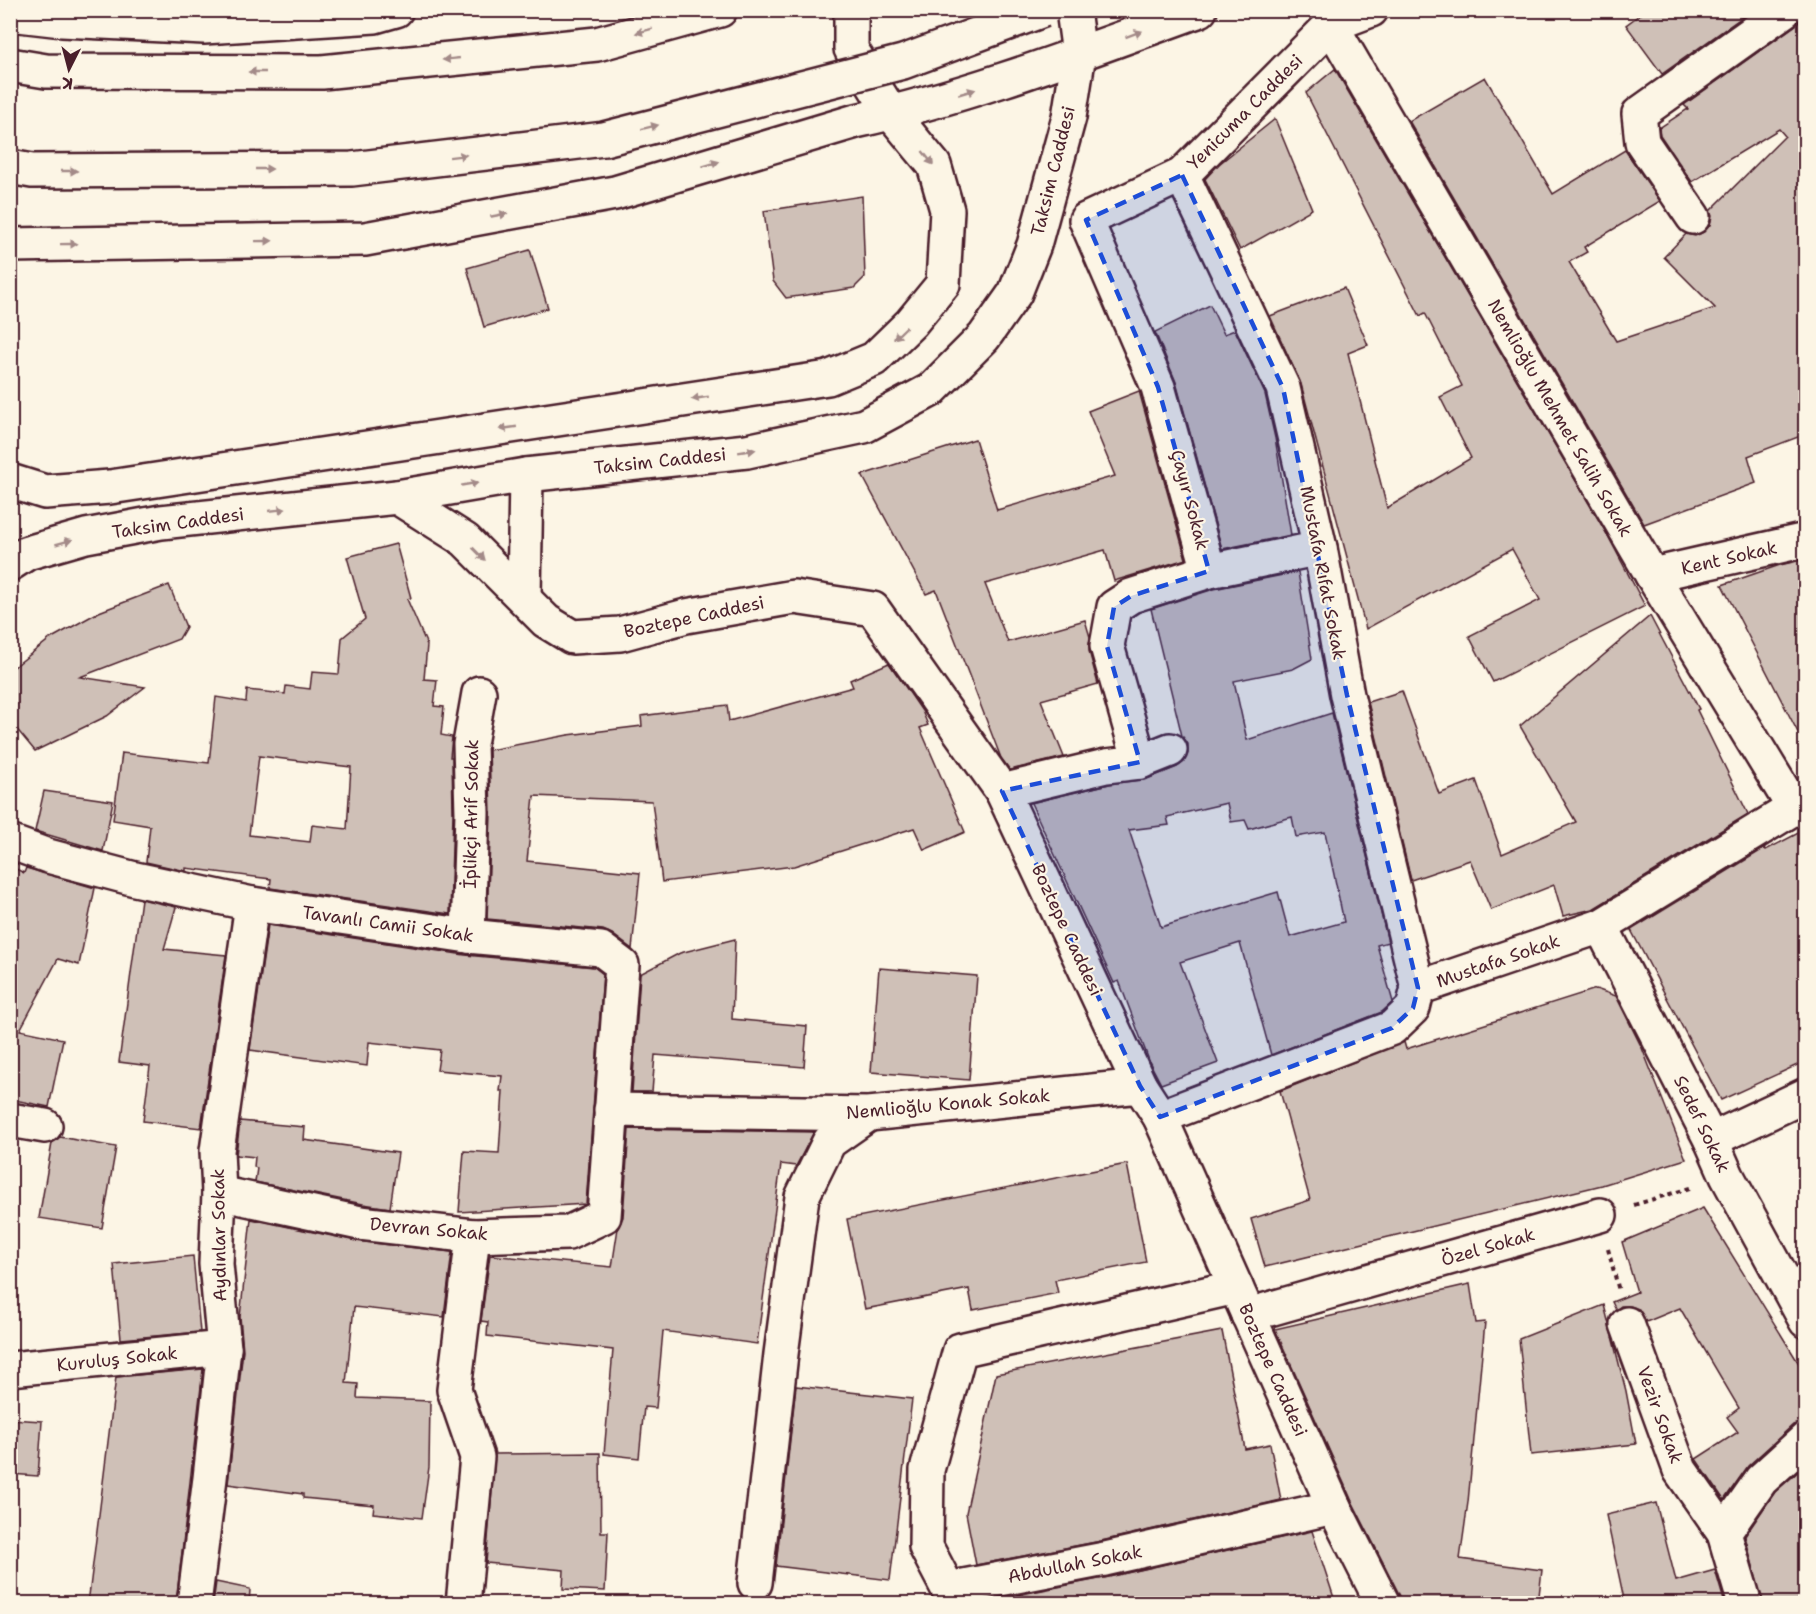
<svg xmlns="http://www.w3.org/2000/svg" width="1816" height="1614" font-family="'Shantell Sans',sans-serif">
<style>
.building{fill:#cfc0b7;stroke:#4a1f2b;stroke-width:1.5;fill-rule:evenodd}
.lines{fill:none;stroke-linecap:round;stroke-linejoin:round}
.minor-casing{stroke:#4a1f2b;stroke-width:38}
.major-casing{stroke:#4a1f2b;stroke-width:38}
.path{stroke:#4a1f2b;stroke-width:4;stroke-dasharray:4.5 4.5;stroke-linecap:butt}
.minor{stroke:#fcf5e5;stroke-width:33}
.major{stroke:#fcf5e5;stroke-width:33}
.major-bridge-casing{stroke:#4a1f2b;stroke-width:38;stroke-linecap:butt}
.major-bridge{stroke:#fcf5e5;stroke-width:33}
.oneway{fill:#a38a88}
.marked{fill:#1d4ed8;fill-opacity:0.2;stroke:#1d4ed8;stroke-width:4.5;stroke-dasharray:12 8;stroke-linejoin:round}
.labels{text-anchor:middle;stroke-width:4.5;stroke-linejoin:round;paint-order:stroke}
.street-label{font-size:18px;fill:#4a1f2b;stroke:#fcf5e5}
</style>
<rect width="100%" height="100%" fill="#fcf5e5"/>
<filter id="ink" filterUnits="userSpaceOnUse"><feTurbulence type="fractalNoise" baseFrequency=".0167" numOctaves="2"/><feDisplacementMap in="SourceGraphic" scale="12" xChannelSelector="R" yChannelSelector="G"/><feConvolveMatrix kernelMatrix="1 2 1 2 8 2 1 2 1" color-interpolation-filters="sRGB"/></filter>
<g filter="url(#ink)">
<g class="building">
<polygon points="1646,10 1752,10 1662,74 1626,25"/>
<polygon points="1803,10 1806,10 1806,434 1748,456 1756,483 1644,524 1409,121 1485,77 1553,194 1625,150 1660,201 1584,247 1587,252 1569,262 1616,341 1715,308 1664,257 1686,234 1695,236 1704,232 1710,225 1712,216 1710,211 1785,136 1779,129 1692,182 1660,135 1659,128 1688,109 1684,105 1796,25 1802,18"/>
<polygon points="1335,69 1608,536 1645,606 1493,682 1469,636 1540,600 1512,549 1366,629 1301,384 1270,316 1344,288 1368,345 1348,353 1387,508 1471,458 1440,397 1462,386 1425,313 1420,316 1306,93"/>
<polygon points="1275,119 1312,209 1240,250 1205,179 1219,164"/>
<polygon points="862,196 865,277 854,288 786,298 773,281 764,211"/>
<polygon points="530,250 548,308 484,327 467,268"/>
<polygon points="1210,305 1224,334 1235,330 1265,394 1275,438 1291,535 1222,549 1176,382 1155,332"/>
<polygon points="1139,391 1186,559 1114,581 1105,550 985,584 1008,642 1085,620 1090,637 1089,651 1098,684 1041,700 1064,757 1010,770 1001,758 936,590 926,594 862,475 975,439 997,510 1115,476 1088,411"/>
<path d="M396,544L411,598L407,599L427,645L424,679L437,680L434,706L444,707L441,735L452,737L450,757H452L453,813L450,914L270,888L271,879L186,868V871L146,862L150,826L113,820L122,753L209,763L216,697L246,702L247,690L285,694L286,686L310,689L312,672L339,674L342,638L365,619L347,557ZM259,756L351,767L347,829L312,825L310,842L249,835Z"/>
<polygon points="1806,559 1806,748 1722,585 1780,565"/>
<path d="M1298,572L1312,659L1293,669L1234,681L1247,740L1332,713L1388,942L1377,945L1393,1002L1382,1012L1271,1055L1240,943L1180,962L1218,1063L1161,1084L1150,1063L1119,981L1114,983L1031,803L1109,784L1147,779L1177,767L1184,762L1188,753V744L1182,736L1151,609L1214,589ZM1227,803L1231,822L1245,820L1249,829L1292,817L1296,837L1325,832L1344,922L1290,937L1278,892L1161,927L1129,830L1169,825L1167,817Z"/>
<polygon points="169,585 186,627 179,639 80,677 145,687 107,716 35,751 10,721 10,667 14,667 50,639 99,612"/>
<polygon points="1650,616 1699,709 1697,710 1748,814 1593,909 1563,916 1554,885 1491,910 1470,860 1411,880 1368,702 1402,691 1439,794 1476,780 1502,854 1576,822 1520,726"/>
<polygon points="889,663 922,711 928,725 920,728 965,832 924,850 914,828 794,866 662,882 652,801 534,796 527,861 640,873 632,949 612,934 603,930 487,919 491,814 489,750 568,735 642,726 641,716 727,705 729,721 853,687 850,680"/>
<polygon points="44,791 113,801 103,851 35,831"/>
<polygon points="1806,829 1806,1061 1721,1100 1631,930 1765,848 1766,850"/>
<polygon points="10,866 24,873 26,868 95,888 79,965 58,959 20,1030 63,1039 49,1107 10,1099"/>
<polygon points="141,899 176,907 164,949 226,955 201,1128 143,1121 150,1066 119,1062"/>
<polygon points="268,925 465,955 594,967 603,974 586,1204 459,1212 464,1151 499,1153 503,1091 500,1091 502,1076 437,1070 440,1050 369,1042 367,1066 250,1050"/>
<polygon points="735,939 732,1019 807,1026 804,1067 655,1055 652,1092 632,1092 640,974 680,953"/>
<polygon points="879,968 977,976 969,1080 871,1072"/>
<polygon points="1596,989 1616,996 1642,1048 1686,1159 1602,1185 1265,1267 1251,1219 1310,1200 1280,1091 1404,1042 1406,1049"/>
<polygon points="240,1121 305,1127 304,1140 398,1153 390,1208 363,1204 255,1182 257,1168 254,1167 255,1157 236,1155"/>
<polygon points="629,1129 814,1132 796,1166 781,1164 757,1344 663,1331 656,1408 644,1407 639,1458 604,1454 613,1350 487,1336 488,1322 481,1321 490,1255 612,1267 618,1228 623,1217"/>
<polygon points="60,1137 116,1147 102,1228 39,1218 52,1143"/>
<polygon points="1127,1164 1146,1262 1055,1280 1058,1293 973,1310 969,1289 865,1309 847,1219"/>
<polygon points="1703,1208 1806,1375 1806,1421 1793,1425 1748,1466 1724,1500 1696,1459 1738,1432 1727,1417 1739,1408 1680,1308 1646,1322 1639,1309 1630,1306 1621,1306 1616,1310 1612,1302 1637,1292 1622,1242"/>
<polygon points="251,1219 356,1241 452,1252 444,1317 354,1307 346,1383 358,1384 357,1398 430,1401 429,1467 422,1518 373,1513 374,1505 303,1498 303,1494 228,1484 243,1350 240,1317"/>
<polygon points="193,1256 200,1332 121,1339 114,1264"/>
<polygon points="1470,1284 1476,1323 1485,1322 1468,1502 1460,1559 1542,1570 1538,1604 1401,1604 1400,1596 1351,1499 1275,1329"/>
<polygon points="1604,1305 1626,1391 1636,1444 1531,1455 1519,1339"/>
<polygon points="1222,1331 1245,1449 1270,1444 1281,1500 1101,1541 976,1565 966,1513 996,1374"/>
<polygon points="203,1369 176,1604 88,1604 116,1377"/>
<polygon points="796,1386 912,1399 890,1580 776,1566"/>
<polygon points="10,1419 42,1421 38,1476 10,1474"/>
<polygon points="600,1453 601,1532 608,1532 605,1591 563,1589 564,1570 486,1563 495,1454"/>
<polygon points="1806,1465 1806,1604 1763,1604 1745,1536 1775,1492"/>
<polygon points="1656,1503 1676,1581 1715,1570 1725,1604 1625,1604 1606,1515"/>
<polygon points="1312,1531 1336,1604 1044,1604 1044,1598 1017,1595 1109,1577"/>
<polygon points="216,1582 250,1589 249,1604 213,1604"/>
</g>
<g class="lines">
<defs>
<g id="minor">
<polyline points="1331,25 1652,575 1794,808"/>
<polyline points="1693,217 1642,142 1639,114 1785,10"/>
<polyline points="10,481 45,492 110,487 828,378 874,359 911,323 943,284 947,210 934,165 891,113 851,49 851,10"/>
<polyline points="397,497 465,540 546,621 572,637 620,634 686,616 794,597 873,609 1002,791 1140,1086 1160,1117 1334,1507 1383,1604"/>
<polyline points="10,564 27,553 86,536 161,522 397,497 526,475 747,451 864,426 931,390 984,337 1015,293 1034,245 1069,117 1079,54 1073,10"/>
<polyline points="1209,571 1320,548"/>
<polyline points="1652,575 1806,540"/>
<polyline points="524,598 526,475"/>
<polyline points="1140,762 1170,750"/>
<polyline points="1002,791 1106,766 1140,762 1107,646 1114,607 1131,596 1209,571 1158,387 1086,220 1182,175 1331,25 1371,10"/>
<polyline points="10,842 48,856 135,879 252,904 468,936 601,949 622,965 604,1216 568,1233 473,1236 360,1223 219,1193"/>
<polyline points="1601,926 1711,1140 1727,1176 1806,1321"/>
<polyline points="468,936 472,813 470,744 479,693"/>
<polyline points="1418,988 1601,926 1794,808 1806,804"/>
<polyline points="611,1110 869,1114 1140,1086"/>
<polyline points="1160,1117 1392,1028 1413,1008 1418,988 1347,695 1320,548 1283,388 1182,175"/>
<polyline points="10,1120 45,1126"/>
<polyline points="1711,1140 1806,1095"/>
<polyline points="1236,1287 960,1350 927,1470 926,1547 948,1589 1105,1559 1334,1507"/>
<polyline points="1248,1315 1600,1215"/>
<polyline points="1627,1324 1680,1470 1724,1533 1745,1604"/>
<polyline points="10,1369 224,1348"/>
<polyline points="1724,1533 1761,1480 1806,1439"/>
<polyline points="755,1583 781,1354 802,1197 829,1142 869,1114"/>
<polyline points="194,1604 210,1478 224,1348 216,1264 219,1193 217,1151 252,904"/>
<polyline points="463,1604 477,1457 454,1390 473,1236"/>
</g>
<g id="major">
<polyline points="10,14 62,20 204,27 375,16 396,10"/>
<polyline points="10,65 46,71 322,72 597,44 720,10"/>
<path d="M10,245L365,239L615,193L856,121C974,95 1086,51 1200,10"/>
</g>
</defs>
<use href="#minor" class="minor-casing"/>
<use href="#major" class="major-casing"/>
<g class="path">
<polyline points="1634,1205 1693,1187"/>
<polyline points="1608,1249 1619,1291"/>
</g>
<use href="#minor" class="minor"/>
<use href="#major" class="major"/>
<defs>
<polyline id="major-bridge" points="10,167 32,171 352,169 604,139 903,62 1043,10"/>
</defs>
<use href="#major-bridge" class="major-bridge-casing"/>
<use href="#major-bridge" class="major-bridge"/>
</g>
<defs><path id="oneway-solid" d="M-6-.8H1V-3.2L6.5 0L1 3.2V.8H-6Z" transform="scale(1.5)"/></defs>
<g class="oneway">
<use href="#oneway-solid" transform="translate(644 31) rotate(165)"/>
<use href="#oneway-solid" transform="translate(1134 34) rotate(-20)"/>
<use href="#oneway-solid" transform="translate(451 59) rotate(174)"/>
<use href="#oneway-solid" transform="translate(257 72) rotate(-180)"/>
<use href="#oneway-solid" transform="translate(967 92) rotate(-16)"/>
<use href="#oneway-solid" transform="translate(650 127) rotate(-14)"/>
<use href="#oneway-solid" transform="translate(458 156) rotate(-7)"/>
<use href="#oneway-solid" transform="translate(928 158) rotate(52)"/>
<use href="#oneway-solid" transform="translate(711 164) rotate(-17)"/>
<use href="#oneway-solid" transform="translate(264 169)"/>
<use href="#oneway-solid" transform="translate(69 171)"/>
<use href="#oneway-solid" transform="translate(499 215) rotate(-11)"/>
<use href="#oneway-solid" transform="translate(264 241) rotate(-1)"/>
<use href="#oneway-solid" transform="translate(69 244) rotate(-1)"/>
<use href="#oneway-solid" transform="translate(900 333) rotate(136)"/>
<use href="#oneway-solid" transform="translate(700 398) rotate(171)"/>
<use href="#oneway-solid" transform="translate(508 428) rotate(172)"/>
<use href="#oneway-solid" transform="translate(747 451) rotate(-9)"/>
<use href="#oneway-solid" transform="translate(470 484) rotate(-10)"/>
<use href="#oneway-solid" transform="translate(277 510) rotate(-6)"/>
<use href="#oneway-solid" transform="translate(64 542) rotate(-16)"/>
<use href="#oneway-solid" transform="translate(479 554) rotate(45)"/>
</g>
</g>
<path class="marked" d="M1182,175L1283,388L1347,695L1418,988L1413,1008L1392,1028L1160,1117L1140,1086L1002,791L1140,762L1107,646L1114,607L1131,596L1209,571L1158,387L1086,220Z"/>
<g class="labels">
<g class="street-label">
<text transform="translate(1245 112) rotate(-45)" y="6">Yenicuma Caddesi</text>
<text transform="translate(1053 171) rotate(-76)" y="6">Taksim Caddesi</text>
<text transform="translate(1560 418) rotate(60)" y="6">Nemlioğlu Mehmet Salih Sokak</text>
<text transform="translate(660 461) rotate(-6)" y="6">Taksim Caddesi</text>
<text transform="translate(1190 500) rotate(75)" y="6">Çayır Sokak</text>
<text transform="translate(178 523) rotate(-8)" y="6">Taksim Caddesi</text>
<text transform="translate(1729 558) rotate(-13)" y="6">Kent Sokak</text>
<text transform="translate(1323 573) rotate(79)" y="6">Mustafa Rıfat Sokak</text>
<text transform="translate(694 617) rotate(-12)" y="6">Boztepe Caddesi</text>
<text transform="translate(471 814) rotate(-89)" y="6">İplikçi Arif Sokak</text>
<text transform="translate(388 924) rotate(8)" y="6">Tavanlı Camii Sokak</text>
<text transform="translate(1067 930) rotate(65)" y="6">Boztepe Caddesi</text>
<text transform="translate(1498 961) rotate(-19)" y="6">Mustafa Sokak</text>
<text transform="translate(948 1104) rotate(-5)" y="6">Nemlioğlu Konak Sokak</text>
<text transform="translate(1702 1124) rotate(64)" y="6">Sedef Sokak</text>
<text transform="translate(429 1229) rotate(5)" y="6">Devran Sokak</text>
<text transform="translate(219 1235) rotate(-91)" y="6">Aydınlar Sokak</text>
<text transform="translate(1488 1247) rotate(-16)" y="6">Özel Sokak</text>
<text transform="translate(117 1359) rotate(-6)" y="6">Kuruluş Sokak</text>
<text transform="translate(1273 1370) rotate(66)" y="6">Boztepe Caddesi</text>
<text transform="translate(1660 1415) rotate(70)" y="6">Vezir Sokak</text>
<text transform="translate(1075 1564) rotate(-11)" y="6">Abdullah Sokak</text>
</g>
</g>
<rect width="1816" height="1614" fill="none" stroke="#fcf5e5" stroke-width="36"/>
<rect x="18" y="18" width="1780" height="1578" fill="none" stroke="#4a1f2b" stroke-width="2" filter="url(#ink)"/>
<g transform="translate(69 69) rotate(186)" stroke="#fcf5e5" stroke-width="4.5" paint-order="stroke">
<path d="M0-4.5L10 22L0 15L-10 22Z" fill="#4a1f2b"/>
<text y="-9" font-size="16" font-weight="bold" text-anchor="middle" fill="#4a1f2b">K</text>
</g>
</svg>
